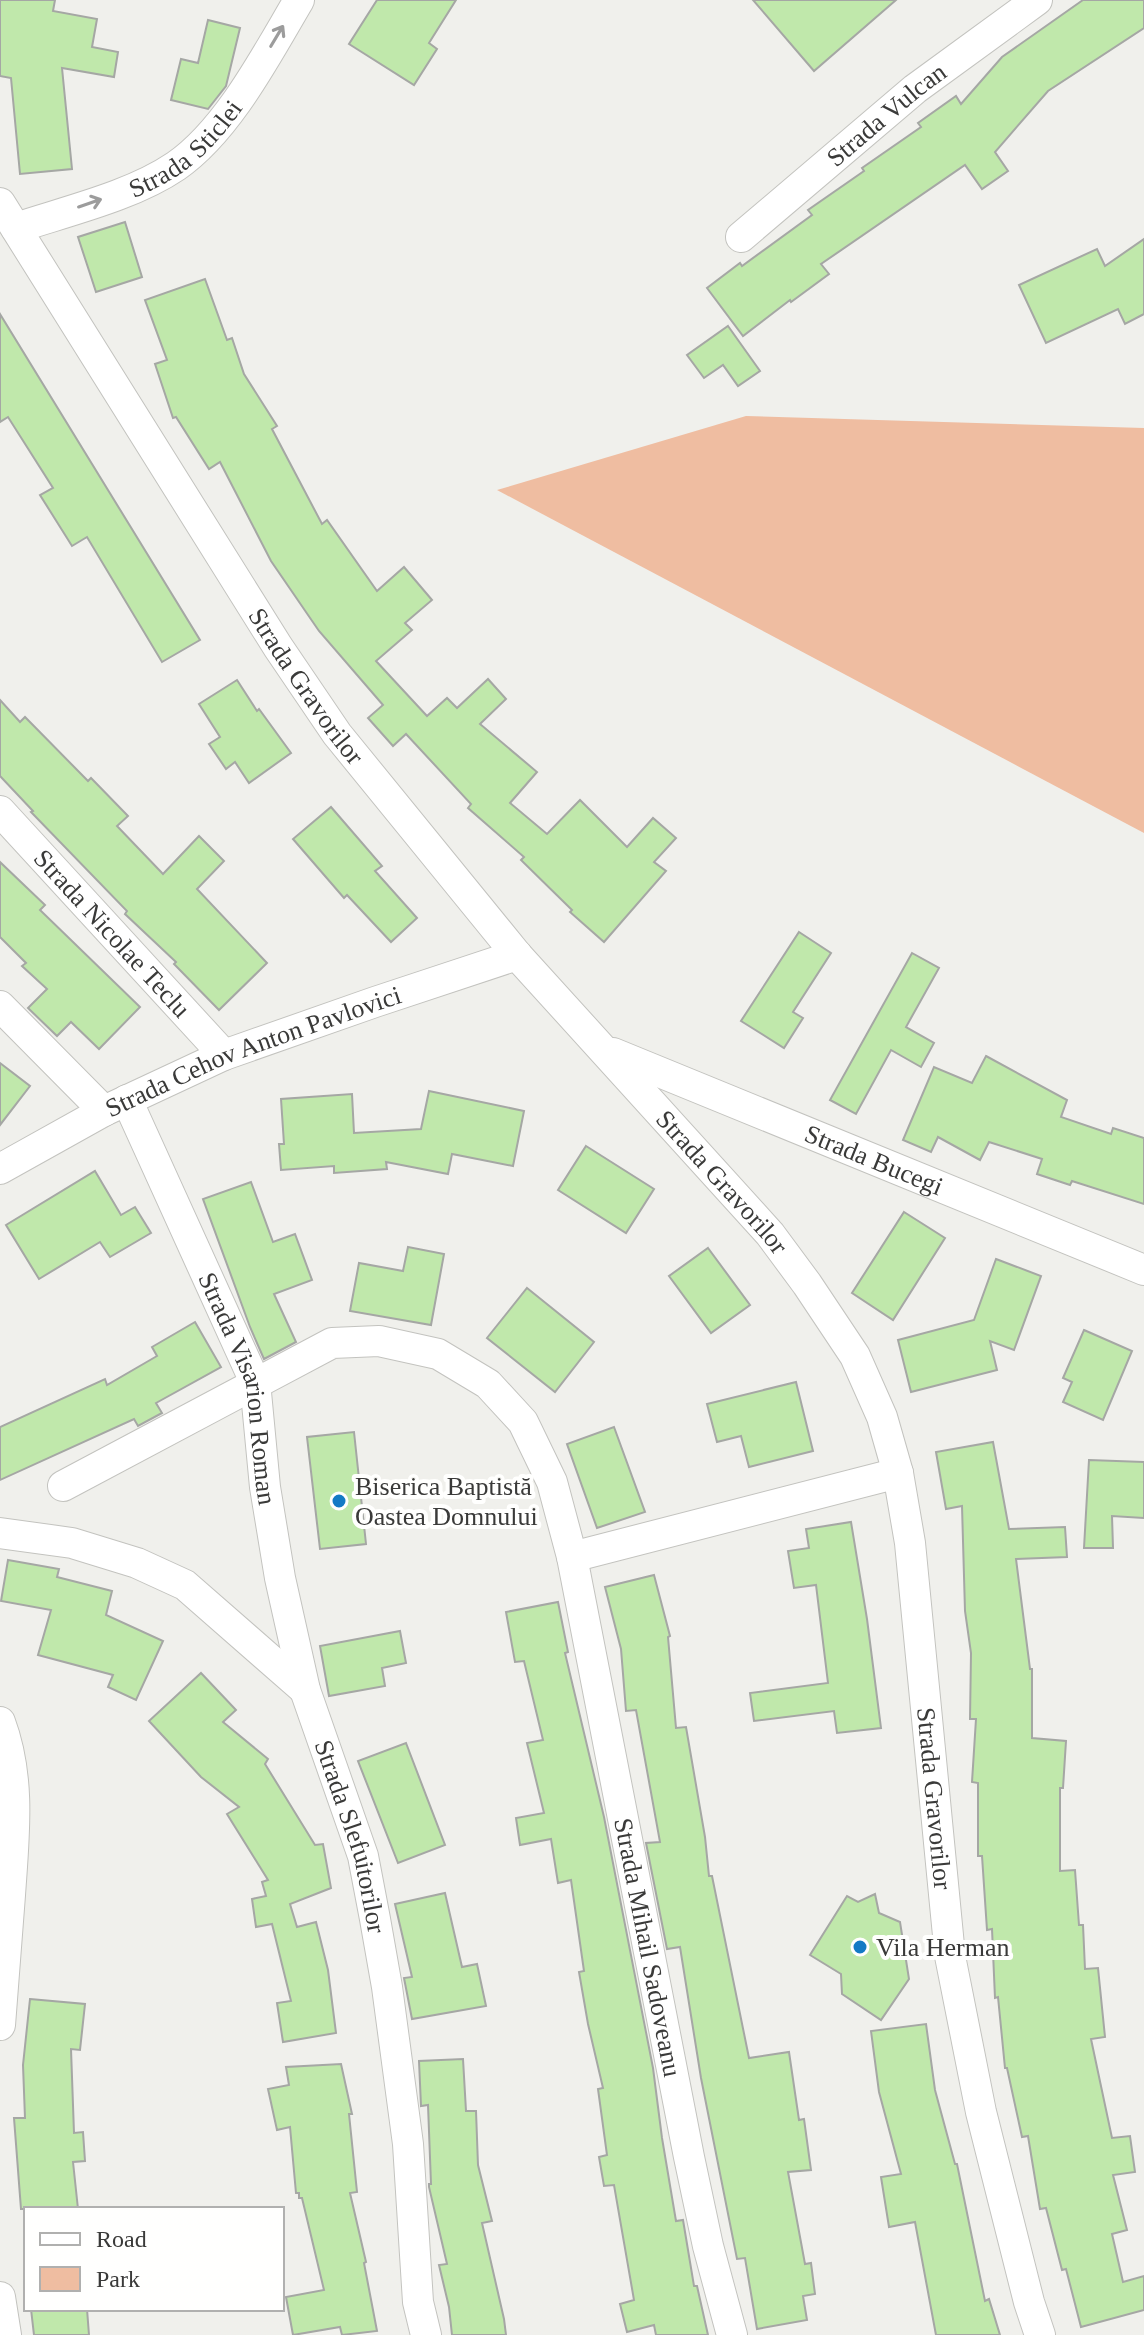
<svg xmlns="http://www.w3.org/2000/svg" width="1144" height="2335" font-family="'Times New Roman',serif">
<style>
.green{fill:#efbda1}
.building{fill:#c0e8ab;stroke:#a5a7a4;stroke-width:2}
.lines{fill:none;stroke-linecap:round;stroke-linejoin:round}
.minor-casing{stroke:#c3c3bf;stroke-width:32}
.minor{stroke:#fff;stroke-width:30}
.oneway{stroke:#9c9c9c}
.poi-dot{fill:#137ac5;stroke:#fffffe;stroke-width:3}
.labels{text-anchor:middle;stroke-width:8;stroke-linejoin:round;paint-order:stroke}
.street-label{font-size:26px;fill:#3a3a39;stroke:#fffffe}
.poi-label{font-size:26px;fill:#3a3a39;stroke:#fffffe;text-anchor:start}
</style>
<rect width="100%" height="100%" fill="#f0f0ec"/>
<polygon class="green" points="746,416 1144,428 1144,833 497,490"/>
<g class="building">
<polygon points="0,0 55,0 53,11 97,19 92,47 118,52 114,77 62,68 72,169 20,174 11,78 0,76"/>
<polygon points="377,0 456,0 429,43 437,49 414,85 349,44"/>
<polygon points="753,0 896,0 814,71"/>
<polygon points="1083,0 1144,0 1144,28 1048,91 995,152 1008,171 982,189 965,165 821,264 829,274 791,302 790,300 743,336 707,288 740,263 742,266 812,215 808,210 864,171 862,168 921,127 918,123 956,96 961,104 1002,57"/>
<polygon points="208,20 240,28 226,86 208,109 171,100 181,59 198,63"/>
<polygon points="125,222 142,277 96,292 78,237"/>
<polygon points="1144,239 1144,314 1125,324 1118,309 1046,343 1019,285 1097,249 1105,266"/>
<polygon points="205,279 227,340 232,338 244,374 277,426 272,429 322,524 327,520 377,591 404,567 432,600 405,623 412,630 376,661 427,716 447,698 457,708 488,679 506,699 480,724 537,772 510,803 547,834 580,800 627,847 653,818 676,838 654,862 666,871 604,942 570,912 572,910 521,860 524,857 468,808 471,804 406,734 393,746 368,718 383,705 319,631 271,561 220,462 209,469 176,417 173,418 155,364 167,360 145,300"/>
<polygon points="0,314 200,640 162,662 87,537 72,546 40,495 53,488 8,417 0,422"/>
<polygon points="728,326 760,371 738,386 723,365 704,378 687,355"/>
<polygon points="237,680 257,711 259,709 291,753 249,783 235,762 226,769 209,744 220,737 199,704"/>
<polygon points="0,700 20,722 25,717 88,781 91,778 128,816 117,826 163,874 199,836 224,861 197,889 267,963 219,1010 174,964 176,962 125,914 127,911 31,812 33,811 0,776"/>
<polygon points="331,807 382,866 375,871 417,918 391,942 347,895 344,898 293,839"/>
<polygon points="0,862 45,905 40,910 140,1007 99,1049 71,1022 57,1036 28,1008 47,989 22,966 26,963 0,937"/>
<polygon points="799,932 831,953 793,1012 803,1018 784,1048 741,1021"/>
<polygon points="912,953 939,968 906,1027 934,1043 921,1067 891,1050 856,1114 830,1100"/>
<polygon points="986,1056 1067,1100 1061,1117 1111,1134 1113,1128 1144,1138 1144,1204 1072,1181 1070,1185 1037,1174 1042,1159 989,1142 980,1160 938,1137 931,1152 903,1140 934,1067 972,1083"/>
<polygon points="0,1063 30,1086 0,1125"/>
<polygon points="429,1091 524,1111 513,1166 452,1154 448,1174 386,1162 387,1169 334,1173 334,1166 281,1170 279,1144 284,1144 281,1099 352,1094 354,1133 421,1129"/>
<polygon points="586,1146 654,1189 626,1233 558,1190"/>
<polygon points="95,1171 121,1215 135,1207 151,1233 110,1257 100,1242 39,1279 6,1225"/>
<polygon points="251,1182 273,1242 295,1234 312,1280 274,1294 296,1342 264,1359 250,1327 203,1199"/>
<polygon points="904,1212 945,1238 893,1320 852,1293"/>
<polygon points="408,1247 444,1254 431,1325 350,1311 359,1263 403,1271"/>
<polygon points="708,1248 750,1305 711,1333 669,1276"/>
<polygon points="996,1259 1041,1276 1014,1350 990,1341 997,1370 911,1392 898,1340 974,1320"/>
<polygon points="527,1288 594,1342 555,1392 487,1338"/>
<polygon points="195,1322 221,1367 156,1403 162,1413 138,1426 134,1419 0,1480 0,1427 105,1379 107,1385 157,1356 152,1347"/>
<polygon points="1084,1330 1132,1351 1103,1420 1063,1402 1072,1382 1063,1378"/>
<polygon points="796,1382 813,1451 749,1467 741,1436 717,1442 707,1404"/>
<polygon points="614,1427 645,1512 597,1528 567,1444"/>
<polygon points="354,1432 366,1544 320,1549 307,1437"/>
<polygon points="993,1442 1009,1529 1065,1527 1067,1557 1016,1559 1030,1669 1032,1669 1032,1738 1066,1741 1063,1788 1060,1788 1060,1871 1075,1870 1079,1925 1083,1925 1085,1969 1098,1968 1105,2037 1091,2039 1112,2138 1130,2136 1135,2172 1113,2175 1127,2230 1112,2234 1123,2282 1144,2276 1144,2310 1081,2327 1066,2269 1062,2270 1046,2208 1040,2209 1028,2136 1022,2137 1007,2068 1005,2068 998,1997 995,1998 992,1929 987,1930 982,1856 978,1856 978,1783 972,1782 976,1719 970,1719 971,1653 965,1611 962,1506 946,1509 936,1452"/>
<polygon points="1089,1460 1144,1462 1144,1518 1112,1516 1113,1548 1084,1548"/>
<polygon points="851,1522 867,1619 881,1728 837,1733 834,1711 754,1721 750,1693 828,1683 816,1585 794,1588 788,1551 809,1548 806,1529"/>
<polygon points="8,1560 59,1569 57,1577 112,1591 106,1615 163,1641 136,1700 108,1687 113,1675 38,1655 51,1610 1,1601"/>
<polygon points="654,1575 670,1636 668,1637 676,1728 686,1727 705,1837 709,1876 712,1876 749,2058 789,2052 799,2120 804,2119 811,2170 788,2172 805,2264 811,2263 815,2294 803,2296 807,2320 757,2329 745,2258 737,2259 701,2078 680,1947 667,1949 646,1843 660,1842 636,1710 626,1711 621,1649 605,1587"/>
<polygon points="558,1602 568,1652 565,1653 604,1817 653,2068 662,2138 676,2221 683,2220 694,2286 697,2286 708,2335 656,2335 654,2325 627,2332 620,2304 634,2300 614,2185 604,2186 599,2157 607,2155 598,2089 603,2088 588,2024 579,1972 584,1971 571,1880 558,1883 551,1839 520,1845 516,1818 544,1813 527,1743 543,1740 524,1661 515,1662 506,1612"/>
<polygon points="400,1631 406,1663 382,1668 385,1686 329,1696 320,1646"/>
<polygon points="201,1673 236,1710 223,1722 268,1759 265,1764 315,1845 323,1844 331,1888 290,1904 297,1927 316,1922 328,1970 336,2033 283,2042 277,2003 291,2001 272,1924 256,1927 252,1899 266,1896 262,1882 268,1880 227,1814 239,1807 201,1777 149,1721"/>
<polygon points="406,1743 445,1845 398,1863 358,1761"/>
<polygon points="445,1893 462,1967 477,1964 486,2006 412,2019 404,1978 412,1977 395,1904"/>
<polygon points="875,1894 879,1913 900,1922 909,1979 881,2020 842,1994 841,1974 810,1955 847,1896 858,1902"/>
<polygon points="30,1999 85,2004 80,2050 71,2049 74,2133 83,2132 85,2161 73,2162 78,2209 21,2209 14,2118 25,2118 23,2065"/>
<polygon points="926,2024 935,2090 955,2164 957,2164 985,2301 989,2299 1000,2335 936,2335 915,2222 889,2227 881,2177 901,2174 879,2092 871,2031"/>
<polygon points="463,2059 466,2111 476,2111 478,2165 492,2221 482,2223 504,2319 506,2335 452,2335 449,2307 439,2265 447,2264 429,2187 429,2184 431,2184 428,2105 421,2106 419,2061"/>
<polygon points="341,2064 352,2114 349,2114 357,2192 350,2193 366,2262 364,2263 377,2331 342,2335 340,2327 293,2335 286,2297 324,2290 302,2198 299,2198 299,2193 296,2193 290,2127 277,2130 268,2089 289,2085 286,2067"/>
<polygon points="31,2309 87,2309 89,2335 34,2335"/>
</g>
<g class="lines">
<defs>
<g id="minor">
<path id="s1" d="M0,203L278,647L337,734L517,955L770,1234L807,1284L855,1356L882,1417L898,1473L910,1543L950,1956L981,2112L1029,2302L1040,2335"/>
<path id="s2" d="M16,228C67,211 132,196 176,166C228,130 267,54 299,0"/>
<path id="s3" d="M741,237L915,89L1037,0"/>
<path id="s4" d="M0,811L224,1055"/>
<polyline points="0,1006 104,1111"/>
<path id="s5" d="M613,1053L1144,1270"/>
<path id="s6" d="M127,1100L255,1382L265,1487L280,1578L305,1690L363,1856L375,1919L387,1987L408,2144L418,2302L426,2335"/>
<path id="s7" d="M0,1169L104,1111L224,1055L375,1002L517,955"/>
<path id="s8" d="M63,1486L332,1343L379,1341L438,1354L488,1384L523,1422L552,1482L572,1557L689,2157L708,2246L732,2335"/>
<polyline points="0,1533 72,1543 137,1563 185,1585 305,1690"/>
<polyline points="572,1557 898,1473"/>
<path d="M0,1722C21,1778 14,1836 10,1895C7,1938 3,1982 0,2025"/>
<polyline points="0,2297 6,2335"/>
</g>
</defs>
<use href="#minor" class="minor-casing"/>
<use href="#minor" class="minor"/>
</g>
<defs><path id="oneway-shaft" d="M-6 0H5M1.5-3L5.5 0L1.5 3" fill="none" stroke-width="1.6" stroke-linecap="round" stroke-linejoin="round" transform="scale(2)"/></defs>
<g class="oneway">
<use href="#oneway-shaft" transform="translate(277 36) rotate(-59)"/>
<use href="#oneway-shaft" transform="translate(90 203) rotate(-19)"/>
</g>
<g class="poi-dot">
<circle cx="339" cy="1501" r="8"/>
<circle cx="860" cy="1947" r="8"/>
</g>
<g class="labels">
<g class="street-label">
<text dy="9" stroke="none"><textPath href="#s3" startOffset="190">Strada Vulcan</textPath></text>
<text dy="9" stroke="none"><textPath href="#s2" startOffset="190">Strada Sticlei</textPath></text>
<text dy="9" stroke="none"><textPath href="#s1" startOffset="572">Strada Gravorilor</textPath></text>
<text dy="9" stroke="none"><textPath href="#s4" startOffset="166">Strada Nicolae Teclu</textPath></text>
<text dy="9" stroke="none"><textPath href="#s7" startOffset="280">Strada Cehov Anton Pavlovici</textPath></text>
<text dy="9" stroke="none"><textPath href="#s5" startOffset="282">Strada Bucegi</textPath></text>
<text dy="9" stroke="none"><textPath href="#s1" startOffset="1220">Strada Gravorilor</textPath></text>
<text dy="9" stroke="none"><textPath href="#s6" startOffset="312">Strada Visarion Roman</textPath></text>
<text dy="9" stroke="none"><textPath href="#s1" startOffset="1892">Strada Gravorilor</textPath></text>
<text dy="9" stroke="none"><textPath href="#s6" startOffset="776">Strada Slefuitorilor</textPath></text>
<text dy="9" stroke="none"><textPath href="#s8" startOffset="1064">Strada Mihail Sadoveanu</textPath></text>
</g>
<g class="poi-label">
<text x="355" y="1495">Biserica Baptistă<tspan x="355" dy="30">Oastea Domnului</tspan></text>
<text x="876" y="1956">Vila Herman</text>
</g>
</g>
<rect x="24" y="2207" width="260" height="104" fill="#fffffe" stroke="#b0b0af" stroke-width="2"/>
<rect x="40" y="2233" width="40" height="12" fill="#ffffff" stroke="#b0b0af" stroke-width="2"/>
<text x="96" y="2247" font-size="24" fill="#3a3a39">Road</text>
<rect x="40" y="2267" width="40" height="24" fill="#efbda1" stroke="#b0b0af" stroke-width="2"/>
<text x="96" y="2287" font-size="24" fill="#3a3a39">Park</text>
</svg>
